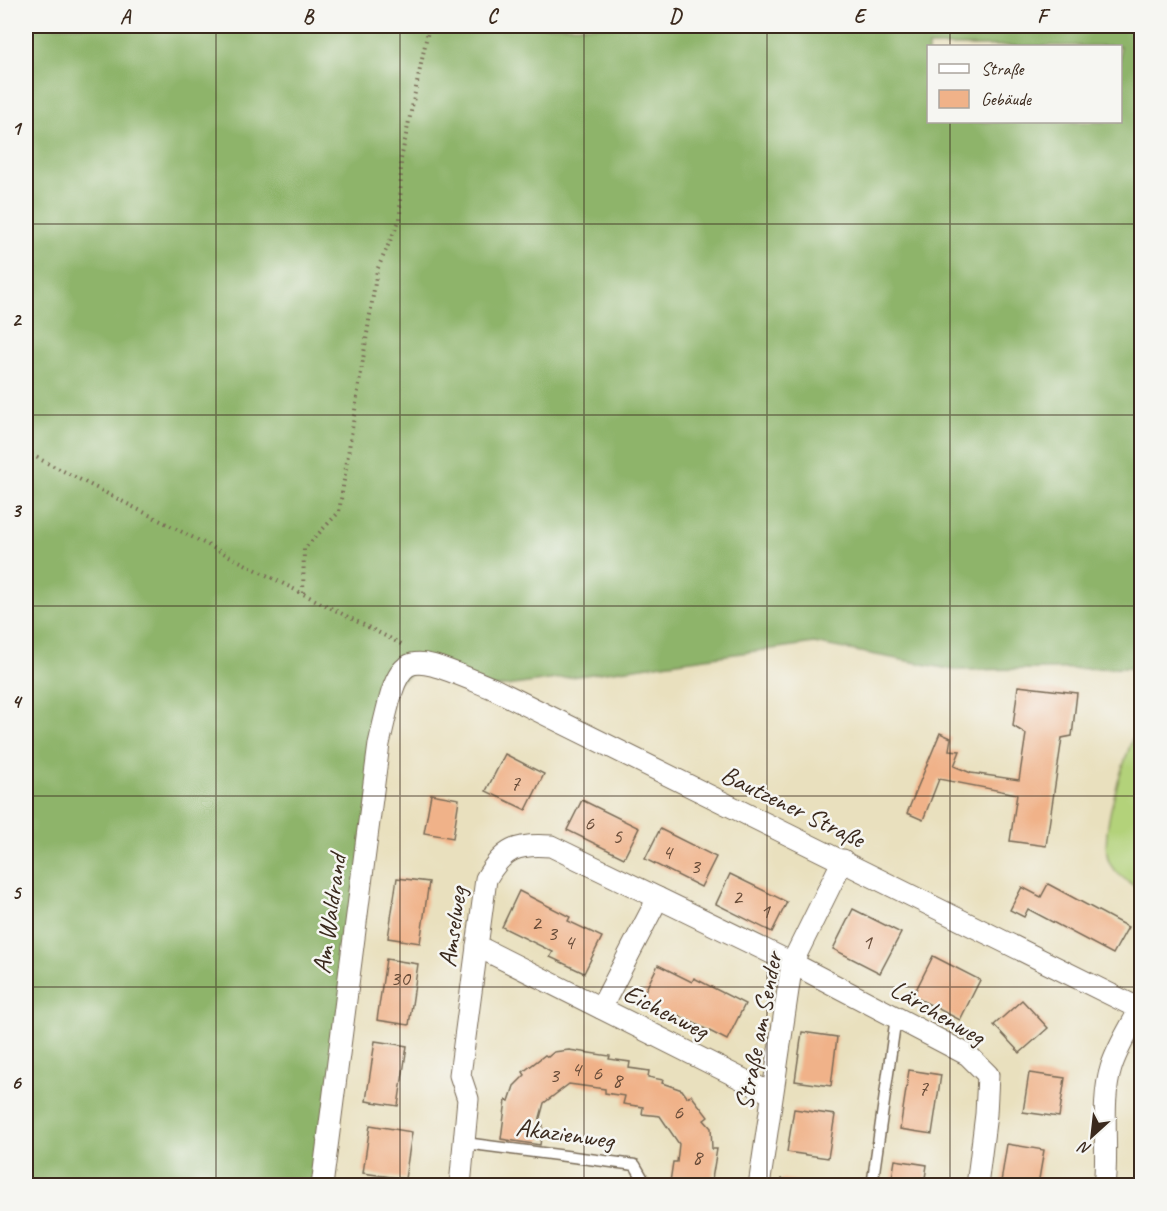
<svg xmlns="http://www.w3.org/2000/svg" width="1167" height="1211" font-family="Caveat,sans-serif">
<style>
.green{fill:#b3d27a;stroke:#777e4c;stroke-width:1.5}
.forest{fill:#8eb46a;stroke:#646f44;stroke-width:1.5;fill-rule:evenodd}
.building{fill:#f0b289}
.lines{fill:none;stroke-linecap:round;stroke-linejoin:round}
.lane-casing{stroke:#786a56;stroke-width:13}
.street-casing{stroke:#786a56;stroke-width:23}
.path{stroke:#786a56;stroke-width:4;stroke-dasharray:1.5 4.5;stroke-linecap:butt}
.lane{stroke:#fff;stroke-width:10}
.street{stroke:#fff;stroke-width:21}
.grid{fill:none;stroke:#3b2a1e;stroke-width:1.5;stroke-opacity:0.55}
.labels{text-anchor:middle;stroke-width:5;stroke-linejoin:round;paint-order:stroke}
.number-label{font-size:22px;fill:#684c39}
.street-label{font-size:26px;fill:#3b2a1e;stroke:#f6f6f2}
.neatline{fill:none;stroke:#3b2a1e;stroke-width:2}
.grid-label{font-size:20px;text-anchor:middle;font-weight:bold;fill:#3b2a1e}
</style>
<rect width="100%" height="100%" fill="#f6f6f2"/>
<filter id="ink" filterUnits="userSpaceOnUse"><feTurbulence type="fractalNoise" baseFrequency=".0167" numOctaves="2"/><feDisplacementMap in="SourceGraphic" scale="12" xChannelSelector="R" yChannelSelector="G"/><feConvolveMatrix kernelMatrix="1 2 1 2 8 2 1 2 1" color-interpolation-filters="sRGB"/></filter>
<filter id="wash" filterUnits="userSpaceOnUse"><feTurbulence type="fractalNoise" baseFrequency=".008" numOctaves="4" result="noise"/><feDisplacementMap in="SourceGraphic" scale="24" xChannelSelector="R" yChannelSelector="G"/><feGaussianBlur stdDeviation="1.35" result="paint"/><feColorMatrix in="noise" values="0 0 0 0 0 0 0 0 0 0 0 0 0 0 0 0 0 1.4 0 .05"/><feComposite in="paint" operator="in"/></filter>
<g filter="url(#wash)">
<rect width="100%" height="100%" fill="#e9e0be"/>
<path class="green" d="M1141,715V891C1131,883 1116,875 1110,864C1095,835 1130,745 1141,715Z"/>
<path class="forest" d="M26,26H1141V672L1128,668L954,670L814,643L492,688L432,663L393,684L322,1185H26ZM928,46H1120V122H928Z"/>
<g id="blocks">
<g class="building">
<polygon points="1018,686 1077,693 1072,736 1062,738 1046,846 1010,841 1017,794 939,779 923,820 907,813 940,733 951,738 949,750 960,751 954,766 971,773 1019,780 1026,734 1013,726"/>
<polygon points="505,754 544,774 526,810 486,791"/>
<polygon points="431,794 459,799 453,838 424,833"/>
<polygon points="582,800 639,828 624,858 567,830"/>
<polygon points="660,829 716,857 701,887 645,859"/>
<polygon points="730,874 787,902 772,932 716,904"/>
<polygon points="397,878 429,882 420,943 388,938"/>
<polygon points="1048,884 1128,927 1113,954 1028,909 1024,917 1010,910 1022,887 1041,897"/>
<polygon points="519,891 570,917 568,921 602,937 584,973 550,957 553,952 502,927"/>
<polygon points="853,909 901,933 880,973 833,949"/>
<polygon points="933,956 980,980 960,1020 913,996"/>
<polygon points="386,959 418,964 409,1025 377,1020"/>
<polygon points="658,965 692,982 694,978 745,1004 727,1040 676,1014 674,1018 640,1001"/>
<polygon points="1022,1000 1048,1028 1020,1053 994,1025"/>
<polygon points="802,1032 837,1037 831,1086 795,1081"/>
<polygon points="375,1041 407,1046 398,1106 366,1101"/>
<polygon points="569,1050 610,1056 609,1059 630,1062 629,1068 649,1071 648,1077 663,1080 662,1083 682,1090 687,1097 691,1095 708,1117 704,1120 711,1128 712,1149 717,1149 711,1185 670,1182 673,1162 677,1162 679,1144 660,1116 642,1114 643,1107 623,1104 625,1096 605,1093 605,1089 569,1084 544,1103 538,1125 543,1125 540,1145 501,1139 506,1100 509,1101 514,1086 525,1075 523,1072 545,1055 548,1057 554,1052"/>
<polygon points="909,1070 941,1075 932,1134 900,1129"/>
<polygon points="1029,1073 1065,1078 1059,1117 1023,1112"/>
<polygon points="794,1109 835,1115 828,1158 787,1152"/>
<polygon points="370,1125 412,1132 405,1179 363,1173"/>
<polygon points="1007,1144 1044,1150 1038,1185 1001,1182"/>
<polygon points="895,1160 927,1165 924,1185 891,1185"/>
<polygon points="782,1179 815,1184 815,1185 781,1185"/>
</g>
</g>
</g>
<g filter="url(#ink)">
<use href="#blocks" fill-opacity="0" stroke="#786a56" stroke-width="1.5"/>
<g class="lines">
<defs>
<g id="lane">
<polyline points="465,1143 635,1165 647,1186"/>
<polyline points="872,1186 896,1017"/>
</g>
<g id="street">
<polyline points="477,946 772,1094"/>
<polyline points="601,1008 658,898"/>
<path d="M322,1186L379,744C401,645 401,651 492,688L1142,1010"/>
<path d="M460,1186L468,1099L460,1075L486,879C503,849 517,843 551,846L792,963L968,1055L988,1075L986,1114L977,1186"/>
<polyline points="759,1186 792,963 843,860"/>
<path d="M1104,1186C1109,1149 1100,1103 1111,1068C1117,1048 1130,1028 1140,1009"/>
</g>
</defs>
<use href="#lane" class="lane-casing"/>
<use href="#street" class="street-casing"/>
<g class="path">
<polyline points="26,452 405,646"/>
<polyline points="303,593 304,549 339,512 377,270 400,219 401,159 429,26"/>
</g>
<use href="#lane" class="lane"/>
<use href="#street" class="street"/>
</g>
</g>
<path class="grid" d="M216,26V1186M400,26V1186M584,26V1186M767,26V1186M950,26V46M950,122V1186M26,224H1142M26,415H1142M26,606H1142M26,796H1142M26,987H1142"/>
<g class="labels">
<g class="number-label">
<text x="515" y="790">7</text>
<text x="589" y="830">6</text>
<text x="617" y="843">5</text>
<text x="667" y="859">4</text>
<text x="695" y="873">3</text>
<text x="737" y="904">2</text>
<text x="765" y="918">1</text>
<text x="536" y="930">2</text>
<text x="552" y="940">3</text>
<text x="569" y="949">4</text>
<text x="867" y="949">1</text>
<text x="400" y="985">30</text>
<text x="576" y="1076">4</text>
<text x="597" y="1080">6</text>
<text x="554" y="1082">3</text>
<text x="617" y="1087">8</text>
<text x="923" y="1095">7</text>
<text x="678" y="1119">6</text>
<text x="697" y="1164">8</text>
</g>
<g class="street-label">
<text transform="translate(793 806) rotate(26)" y="9">Bautzener Straße</text>
<text transform="translate(329 914) rotate(-82)" y="9">Am Waldrand</text>
<text transform="translate(452 927) rotate(-82)" y="9">Amselweg</text>
<text transform="translate(666 1011) rotate(27)" y="9">Eichenweg</text>
<text transform="translate(938 1012) rotate(30)" y="9">Lärchenweg</text>
<text transform="translate(758 1031) rotate(-79)" y="9">Straße am Sender</text>
<text transform="translate(565 1133) rotate(8)" y="9">Akazienweg</text>
</g>
</g>
<rect width="1167" height="1211" fill="none" stroke="#f6f6f2" stroke-width="66"/>
<rect x="927" y="45" width="195" height="78" fill="#f6f6f2" stroke="#aba49d" stroke-width="1.5"/>
<rect x="939" y="64" width="30" height="9" fill="#ffffff" stroke="#aba49d" stroke-width="1.5"/>
<text x="981" y="75" font-size="18" fill="#3b2a1e">Straße</text>
<rect x="939" y="90" width="30" height="18" fill="#f0b289" stroke="#aba49d" stroke-width="1.5"/>
<text x="981" y="105" font-size="18" fill="#3b2a1e">Gebäude</text>
<g transform="translate(1092 1136) rotate(207)" stroke="#f6f6f2" stroke-width="4.5" paint-order="stroke">
<path d="M0-4.5L10 22L0 15L-10 22Z" fill="#3b2a1e"/>
<text y="-9" font-size="16" font-weight="bold" text-anchor="middle" fill="#3b2a1e">N</text>
</g>
<rect x="33" y="33" width="1101" height="1145" class="neatline"/>
<g class="grid-label">
<text x="125" y="23">A</text>
<text x="308" y="23">B</text>
<text x="492" y="23">C</text>
<text x="675" y="23">D</text>
<text x="859" y="23">E</text>
<text x="1042" y="23">F</text>
<text x="16" y="135">1</text>
<text x="16" y="326">2</text>
<text x="16" y="517">3</text>
<text x="16" y="708">4</text>
<text x="16" y="899">5</text>
<text x="16" y="1089">6</text>
</g>
</svg>
